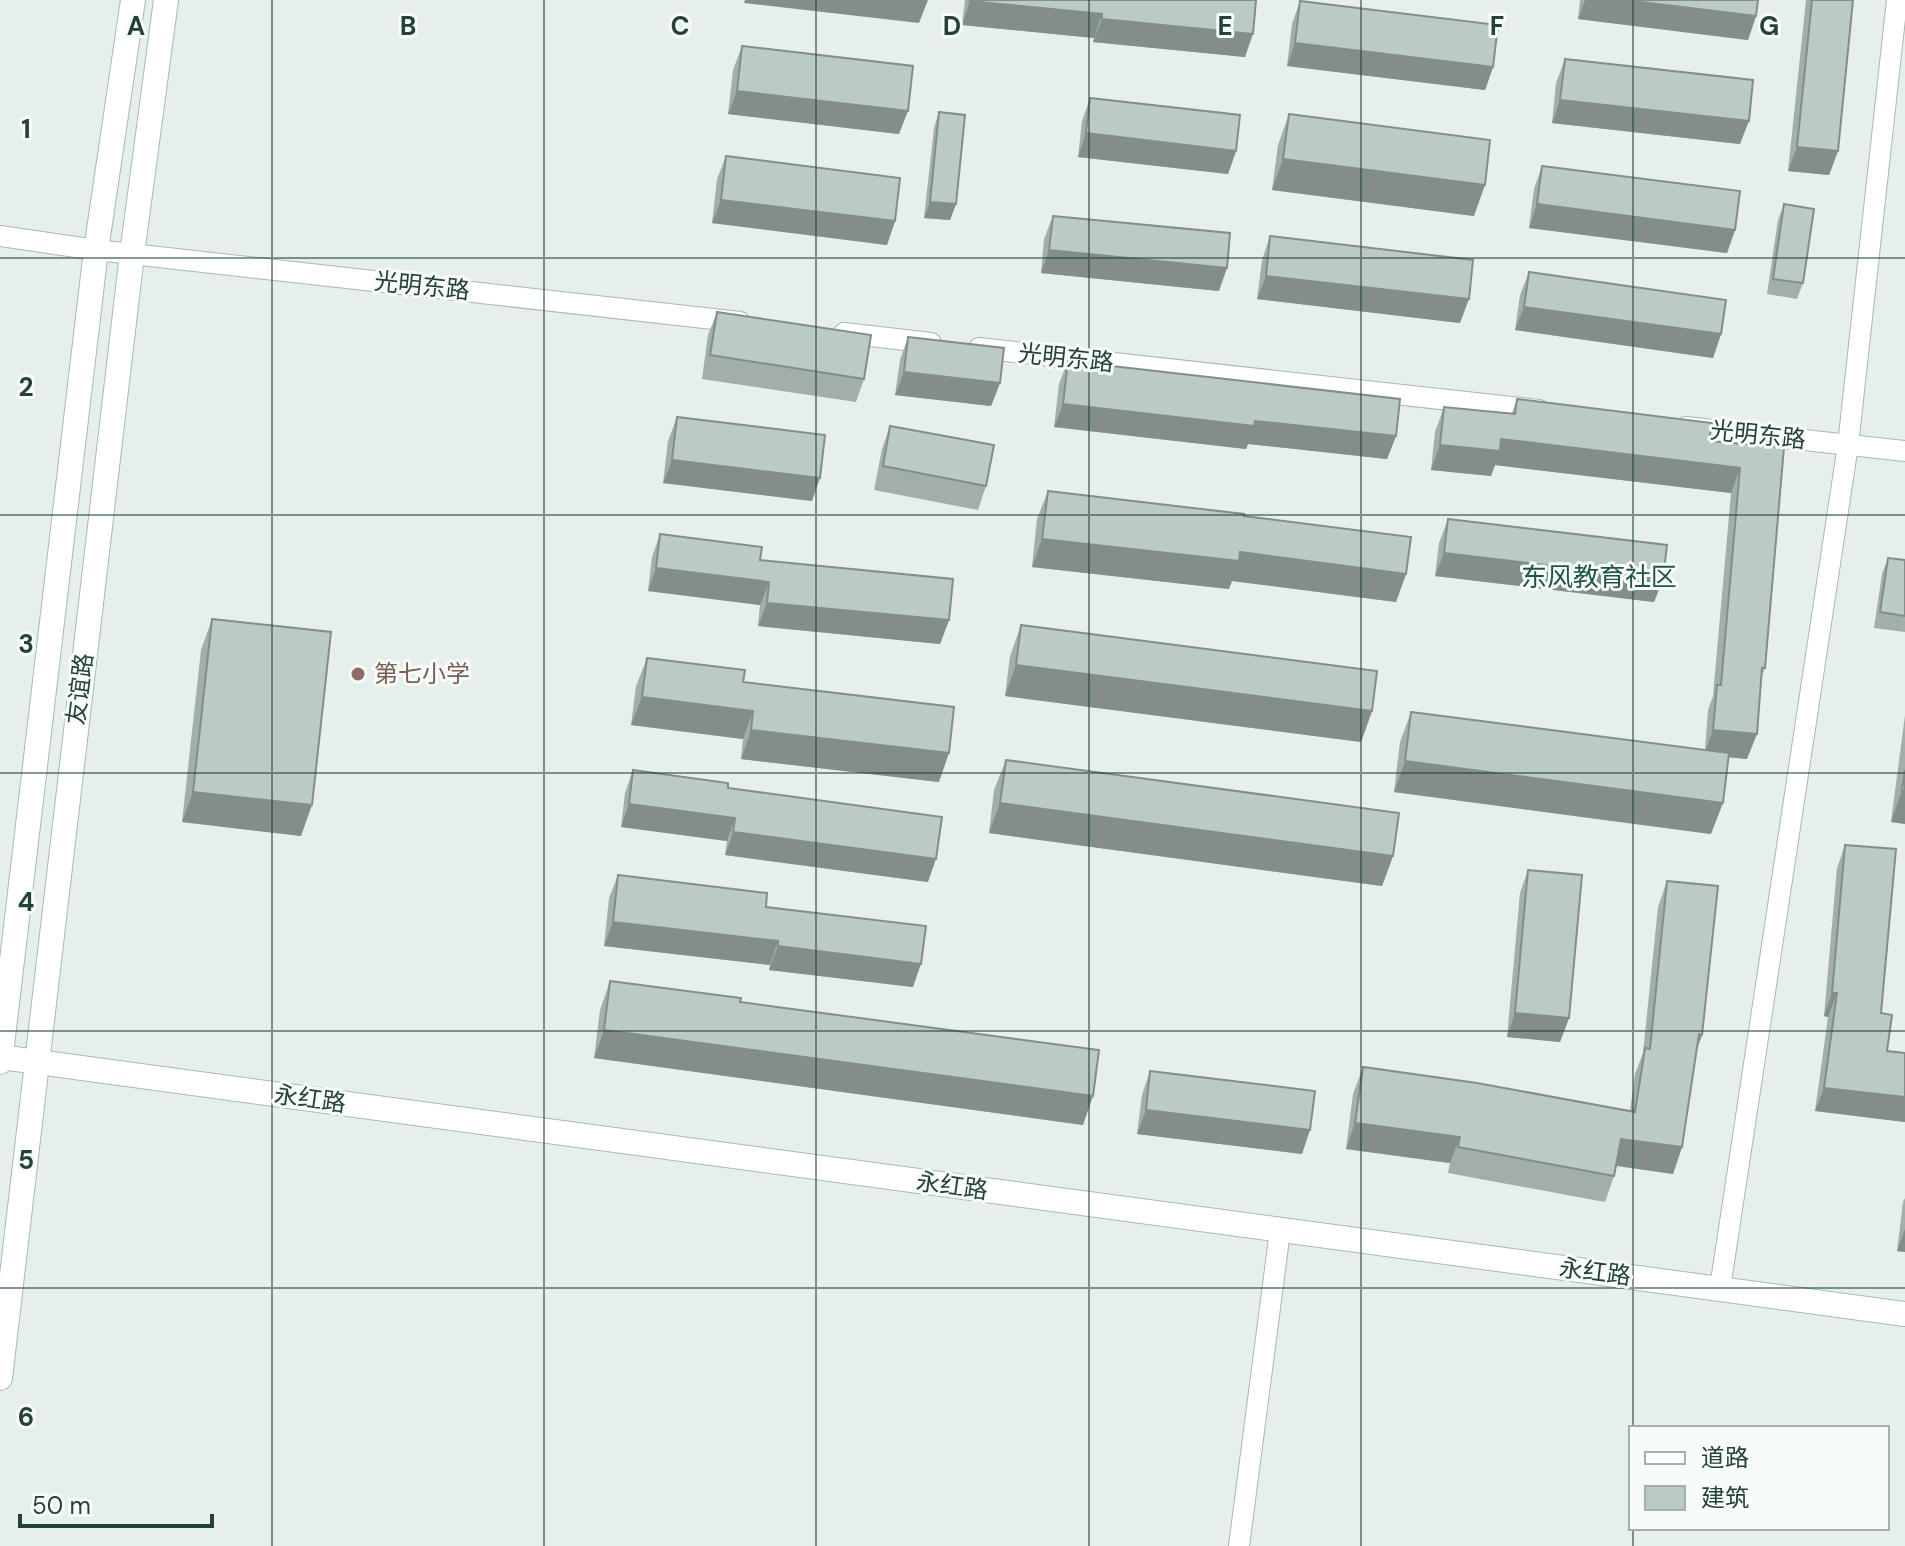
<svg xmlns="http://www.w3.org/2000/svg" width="1905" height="1546" font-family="'DM Sans','Noto Sans SC',sans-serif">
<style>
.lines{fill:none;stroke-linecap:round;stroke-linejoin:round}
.street-casing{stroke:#a8b8b2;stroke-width:22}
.secondary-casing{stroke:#a4bbb3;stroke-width:26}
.street{stroke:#fff;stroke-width:20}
.secondary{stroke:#fff;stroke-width:24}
.wall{fill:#a1aea9}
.shaded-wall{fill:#838d89}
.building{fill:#bbcac4;stroke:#838d89;stroke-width:2}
.grid{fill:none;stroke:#24423a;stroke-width:2;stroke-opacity:0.55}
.education-dot{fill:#8d6e63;stroke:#f7fbf9;stroke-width:3}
.labels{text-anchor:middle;stroke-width:6;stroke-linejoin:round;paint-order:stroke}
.street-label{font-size:24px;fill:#24423a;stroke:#f7fbf9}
.education-label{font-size:24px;fill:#785e54;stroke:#f7fbf9;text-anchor:start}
.neighbourhood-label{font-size:26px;fill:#1f5548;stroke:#f7fbf9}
.grid-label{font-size:26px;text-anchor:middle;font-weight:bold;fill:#24423a;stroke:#f7fbf9;stroke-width:6;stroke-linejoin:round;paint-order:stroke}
</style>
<rect width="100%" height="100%" fill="#e6efeb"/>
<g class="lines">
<defs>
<g id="street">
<polyline points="0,236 96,250 740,322"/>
<polyline points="844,333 931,343"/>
<polyline points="979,348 1539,410"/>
<polyline points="1686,427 1905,451"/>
<polyline points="1720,1288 1848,445 1897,0"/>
<polyline points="1239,1546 1280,1231"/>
</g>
<g id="secondary">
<polyline points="0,1057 1905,1314"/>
<polyline points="0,1062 96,250 133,0"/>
<polyline points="0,1378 132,254 166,0"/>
</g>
</defs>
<use href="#street" class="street-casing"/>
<use href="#secondary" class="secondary-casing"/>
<use href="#street" class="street"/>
<use href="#secondary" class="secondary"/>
</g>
<g class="wall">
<polygon points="965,0 1256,0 1245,57 1093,42 1094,38 962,25"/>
<polygon points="1580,0 1758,0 1756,16 1748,40 1578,19"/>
<polygon points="1806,0 1853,0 1838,151 1829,175 1788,171"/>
<polygon points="1300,1 1493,67 1485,90 1287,66 1292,24"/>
<polygon points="742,46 899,134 728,114 733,70"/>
<polygon points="1565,59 1740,144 1552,123 1556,83"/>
<polygon points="1090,98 1236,151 1228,174 1078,157 1082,121"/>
<polygon points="939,112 956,204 950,220 924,218 934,128"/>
<polygon points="1289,114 1474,216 1272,190 1278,145"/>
<polygon points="726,156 895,221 887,245 712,223 717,179"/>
<polygon points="1542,166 1735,230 1727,253 1529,228 1534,189"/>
<polygon points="1784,204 1803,283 1797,299 1767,294 1778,220"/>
<polygon points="1053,216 1219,291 1041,273 1044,239"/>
<polygon points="1270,236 1460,323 1257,299 1262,260"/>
<polygon points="1529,272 1721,334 1713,358 1515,330 1520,295"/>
<polygon points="717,312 864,379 856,402 702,379 708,335"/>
<polygon points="908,337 1000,383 991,406 895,395 900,360"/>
<polygon points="1068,361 1396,436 1387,459 1248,444 1246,449 1054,427 1059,384"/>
<polygon points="1517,399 1709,441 1784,447 1765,668 1761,678 1747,759 1729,757 1711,834 1394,792 1400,742 1411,712 1705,750 1708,710 1713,696 1731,493 1495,465 1491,476 1431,470 1435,432 1444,407 1512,413"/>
<polygon points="677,417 812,501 663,483 668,441"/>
<polygon points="890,426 986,486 978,510 874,490 882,449"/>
<polygon points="1048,491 1244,516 1406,574 1396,602 1232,581 1229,589 1032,567 1037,519"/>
<polygon points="1448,519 1663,579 1654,602 1435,576 1439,543"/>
<polygon points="660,534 760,560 949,620 940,644 758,626 760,605 648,591 652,557"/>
<polygon points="1888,558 1905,560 1905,632 1874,628 1882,574"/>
<polygon points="212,619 301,836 182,822 201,650"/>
<polygon points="1021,625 1372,711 1361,742 1005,696 1010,656"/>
<polygon points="647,658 743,682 939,782 741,759 743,739 631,725 636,686"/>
<polygon points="1905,715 1905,824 1891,822"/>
<polygon points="1006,760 1393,856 1382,886 989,833 994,790"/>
<polygon points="633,770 928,882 725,855 727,841 621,827 625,793"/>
<polygon points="1845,845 1881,1013 1887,1051 1905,1053 1905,1122 1815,1111 1828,1017 1824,1016 1837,868"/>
<polygon points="1528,870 1569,1018 1560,1042 1507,1037 1520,893"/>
<polygon points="618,875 913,987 769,970 770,965 604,946 609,898"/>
<polygon points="1667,881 1696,1052 1682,1147 1673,1174 1616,1166 1614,1176 1605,1202 1448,1173 1450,1163 1346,1149 1353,1094 1363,1067 1630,1111 1635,1074 1643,1053 1658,907"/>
<polygon points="610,981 740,1002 1083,1125 594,1058 600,1010"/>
<polygon points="1150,1071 1302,1154 1137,1134 1142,1095"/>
<polygon points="1905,1198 1905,1252 1897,1251 1903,1202"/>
</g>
<g class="shaded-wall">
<polygon points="745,0 928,0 919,23 744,3"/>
<polygon points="1585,0 1624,0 1756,16 1748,40 1578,19"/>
<polygon points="970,1 1102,14 1094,38 962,25"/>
<polygon points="1102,19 1253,34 1245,57 1093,42"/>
<polygon points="1295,43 1493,67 1485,90 1287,66"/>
<polygon points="737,91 908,111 899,134 728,114"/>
<polygon points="1560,100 1749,121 1740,144 1552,123"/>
<polygon points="1086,133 1236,151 1228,174 1078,157"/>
<polygon points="1797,147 1838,151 1829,175 1788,171"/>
<polygon points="1283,159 1485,185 1474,216 1272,190"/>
<polygon points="721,200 895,221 887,245 712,223"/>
<polygon points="930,202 956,204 950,220 924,218"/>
<polygon points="1537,204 1735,230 1727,253 1529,228"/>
<polygon points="1049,250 1227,268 1219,291 1041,273"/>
<polygon points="1266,276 1469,299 1460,323 1257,299"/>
<polygon points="1524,307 1721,334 1713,358 1515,330"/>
<polygon points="904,372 1000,383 991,406 895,395"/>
<polygon points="1063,404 1255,421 1396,436 1387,459 1248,444 1246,449 1054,427"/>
<polygon points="1501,439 1740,468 1731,493 1495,465 1491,476 1431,470 1440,445"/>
<polygon points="672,460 820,478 812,501 663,483"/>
<polygon points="1042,539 1240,552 1406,574 1396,602 1232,581 1229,589 1032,567"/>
<polygon points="1444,553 1663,579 1654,602 1435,576"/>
<polygon points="656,568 769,582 760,605 648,591"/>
<polygon points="767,603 949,620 940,644 758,626"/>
<polygon points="1016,665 1372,711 1361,742 1005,696"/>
<polygon points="642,697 753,711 743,739 631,725"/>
<polygon points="751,730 949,753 939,782 741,759"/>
<polygon points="1713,730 1757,734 1747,759 1704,755"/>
<polygon points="1405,761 1723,803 1711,834 1394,792"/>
<polygon points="1902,791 1905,791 1905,824 1891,822"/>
<polygon points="193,792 312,805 301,836 182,822"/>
<polygon points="1000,803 1393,856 1382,886 989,833"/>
<polygon points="629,804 735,818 727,841 621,827"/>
<polygon points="733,832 936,859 928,882 725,855"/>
<polygon points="613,922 778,941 770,965 604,946"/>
<polygon points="778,946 921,964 913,987 769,970"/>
<polygon points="1832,993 1837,993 1828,1017 1824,1016"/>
<polygon points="1515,1013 1569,1018 1560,1042 1507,1037"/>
<polygon points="604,1030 1093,1096 1083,1125 594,1058"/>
<polygon points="1699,1034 1702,1035 1693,1061"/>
<polygon points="1824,1088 1905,1097 1905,1122 1815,1111"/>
<polygon points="1146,1110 1310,1130 1302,1154 1137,1134"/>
<polygon points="1355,1123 1460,1137 1450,1163 1346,1149"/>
<polygon points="1621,1139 1682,1147 1673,1174 1612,1165"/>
<polygon points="1905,1229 1905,1252 1897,1251"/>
</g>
<g class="building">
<polygon points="971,0 1256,0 1253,34 1102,19 1102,14 970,1"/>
<polygon points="1624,0 1758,0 1756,16"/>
<polygon points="1812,0 1853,0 1838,151 1797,147"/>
<polygon points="1300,1 1498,25 1493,67 1295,43"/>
<polygon points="742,46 913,66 908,111 737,91"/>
<polygon points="1565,59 1753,80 1749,121 1560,100"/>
<polygon points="1090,98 1240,115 1236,151 1086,133"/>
<polygon points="939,112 965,115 956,204 930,202"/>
<polygon points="1289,114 1490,140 1485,185 1283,159"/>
<polygon points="726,156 900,178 895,221 721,200"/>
<polygon points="1542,166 1740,191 1735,230 1537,204"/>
<polygon points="1784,204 1814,209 1803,283 1773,279"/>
<polygon points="1053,216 1230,233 1227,268 1049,250"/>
<polygon points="1270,236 1473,260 1469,299 1266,276"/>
<polygon points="1529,272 1726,300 1721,334 1524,307"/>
<polygon points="717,312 871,335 864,379 710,355"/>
<polygon points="908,337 1004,348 1000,383 904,372"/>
<polygon points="1068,361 1400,399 1396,436 1255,421 1254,426 1063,404"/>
<polygon points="1517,399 1712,423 1709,441 1784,447 1765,668 1762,668 1757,734 1713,730 1717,685 1721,685 1740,468 1501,439 1500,451 1440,445 1444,407 1515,414"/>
<polygon points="677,417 825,435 820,478 672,460"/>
<polygon points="890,426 994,445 986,486 883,466"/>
<polygon points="1048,491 1244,514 1244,516 1411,537 1406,574 1240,552 1239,561 1042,539"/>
<polygon points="1448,519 1667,545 1663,579 1444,553"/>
<polygon points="660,534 762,547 760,560 953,579 949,620 767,603 769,582 656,568"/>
<polygon points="1888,558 1905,560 1905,616 1880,612"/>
<polygon points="212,619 331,632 312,805 193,792"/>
<polygon points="1021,625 1377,671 1372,711 1016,665"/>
<polygon points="647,658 745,670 743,682 954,707 949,753 751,730 753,711 642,697"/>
<polygon points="1411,712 1729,753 1723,803 1405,761"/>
<polygon points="1006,760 1399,813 1393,856 1000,803"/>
<polygon points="633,770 728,783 728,788 942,817 936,859 733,832 735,818 629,804"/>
<polygon points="1905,770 1905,791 1902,791"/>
<polygon points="1845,845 1896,849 1881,1013 1892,1015 1887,1051 1905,1053 1905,1097 1824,1088 1837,993 1832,993"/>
<polygon points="1528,870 1582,875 1569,1018 1515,1013"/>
<polygon points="618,875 767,893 766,907 926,926 921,964 778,946 778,941 613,922"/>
<polygon points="1667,881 1718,886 1702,1035 1699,1034 1682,1147 1621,1139 1614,1176 1458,1147 1460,1137 1355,1123 1363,1067 1477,1083 1635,1112 1645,1048 1650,1049"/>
<polygon points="610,981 741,998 740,1002 1099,1050 1093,1096 604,1030"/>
<polygon points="1150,1071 1315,1091 1310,1130 1146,1110"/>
</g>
<path class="grid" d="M272,0V1546M544,0V1546M816,0V1546M1089,0V1546M1361,0V1546M1633,0V1428M0,258H1905M0,515H1905M0,773H1905M0,1031H1905M0,1288H1905M1633,1528V1546"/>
<circle class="education-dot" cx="358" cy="674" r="8"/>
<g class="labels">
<g class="street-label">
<text transform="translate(422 286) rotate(6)" y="8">光明东路</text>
<text transform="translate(1066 358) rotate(6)" y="8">光明东路</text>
<text transform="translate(1758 435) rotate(6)" y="8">光明东路</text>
<text transform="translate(80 689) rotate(-83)" y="8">友谊路</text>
<text transform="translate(310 1099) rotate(8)" y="8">永红路</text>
<text transform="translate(952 1186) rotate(8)" y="8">永红路</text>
<text transform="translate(1595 1272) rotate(7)" y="8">永红路</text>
</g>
<g class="education-label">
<text x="374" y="682">第七小学</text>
</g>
<g class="neighbourhood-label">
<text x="1599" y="586">东风教育社区</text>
</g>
</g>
<g class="grid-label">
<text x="136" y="35">A</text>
<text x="408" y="35">B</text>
<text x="680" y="35">C</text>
<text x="952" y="35">D</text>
<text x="1225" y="35">E</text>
<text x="1497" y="35">F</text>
<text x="1769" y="35">G</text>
<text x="26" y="138">1</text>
<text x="26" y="396">2</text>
<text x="26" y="653">3</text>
<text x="26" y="911">4</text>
<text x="26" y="1169">5</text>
<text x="26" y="1426">6</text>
</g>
<rect x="1629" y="1426" width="260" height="104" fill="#f7fbf9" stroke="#a3b1ad" stroke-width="2"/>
<rect x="1645" y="1452" width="40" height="12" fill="#ffffff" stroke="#a3b1ad" stroke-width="2"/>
<text x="1701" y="1466" font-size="24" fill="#24423a">道路</text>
<rect x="1645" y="1486" width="40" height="24" fill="#bbcac4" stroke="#a3b1ad" stroke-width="2"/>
<text x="1701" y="1506" font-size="24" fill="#24423a">建筑</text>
<path d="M20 1514v12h192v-12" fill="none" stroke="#24423a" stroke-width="4"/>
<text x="32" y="1514" font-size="24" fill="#24423a" stroke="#f7fbf9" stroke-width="6" paint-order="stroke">50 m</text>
</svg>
